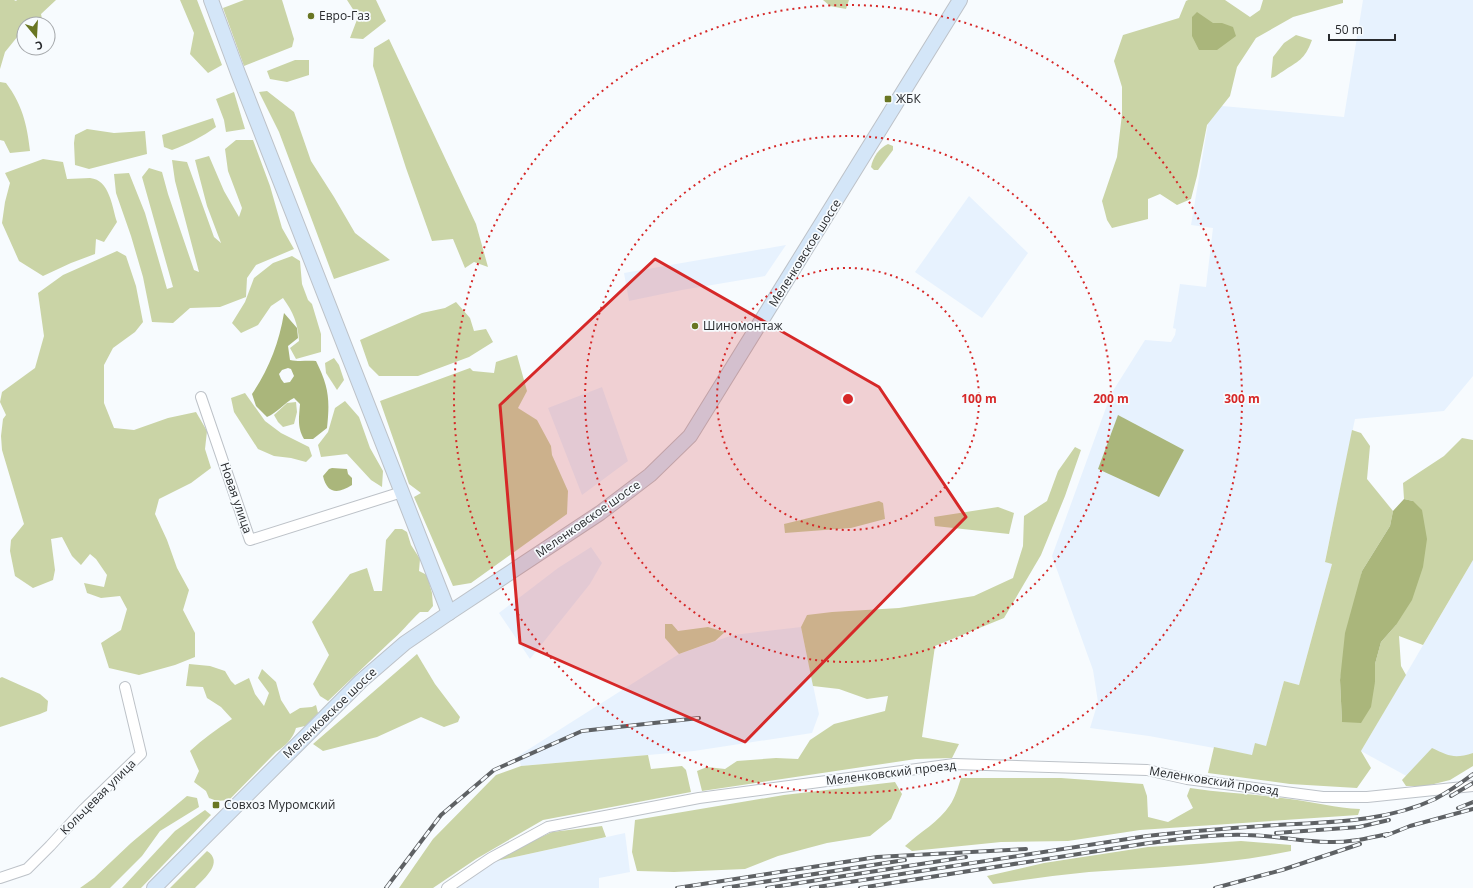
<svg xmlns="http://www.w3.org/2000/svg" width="1473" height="888" font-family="'Open Sans',sans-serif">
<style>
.built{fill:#e7f2fe}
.green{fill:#cad4a6}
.water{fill:#aab67b;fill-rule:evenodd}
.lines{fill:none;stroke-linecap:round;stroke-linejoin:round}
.street-casing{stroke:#bdc2c8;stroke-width:12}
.secondary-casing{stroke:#bdc2c8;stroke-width:16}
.street{stroke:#fff;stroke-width:10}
.secondary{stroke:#d4e6f8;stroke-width:14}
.rail-casing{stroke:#5e6164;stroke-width:4}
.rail{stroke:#f7fbfe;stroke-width:2.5;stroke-dasharray:8;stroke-linecap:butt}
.marked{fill:#d62828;fill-opacity:0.2;stroke:#d62828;stroke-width:3;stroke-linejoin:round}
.ring{fill:none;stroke:#d62828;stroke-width:2;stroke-dasharray:2 4}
.poi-dot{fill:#697623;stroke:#f7fbfe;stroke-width:1.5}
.labels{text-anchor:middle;stroke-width:3.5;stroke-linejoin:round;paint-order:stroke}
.poi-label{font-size:12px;fill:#292b2e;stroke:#f7fbfe;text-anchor:start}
.street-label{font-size:12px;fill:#292b2e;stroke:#f7fbfe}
.centre{fill:#d62828;stroke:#f7fbfe;stroke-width:2}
.ring-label{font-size:12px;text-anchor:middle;font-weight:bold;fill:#d62828;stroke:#f7fbfe;stroke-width:3.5;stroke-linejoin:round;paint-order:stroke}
</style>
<rect width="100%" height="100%" fill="#f7fbfe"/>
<g class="built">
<polygon points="1363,0 1473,0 1473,376 1444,411 1355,419 1325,561 1332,564 1299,685 1284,681 1266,746 1252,755 1149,736 1090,728 1098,702 1093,670 1052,556 1111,394 1145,340 1171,342 1175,335 1176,329 1173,328 1180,284 1206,287 1213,228 1191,225 1211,105 1344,117"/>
<polygon points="969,196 1028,253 982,318 915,272"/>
<polygon points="786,245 765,276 682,290 629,301 624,273"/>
<polygon points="602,387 628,461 582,495 548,408"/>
<polygon points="591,547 602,563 590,584 530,659 499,613 558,568"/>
<polygon points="1473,560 1473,757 1421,784 1361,751"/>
<polygon points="801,627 819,714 812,733 694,751 521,766 518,756 679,654 733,635"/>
<polygon points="625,833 630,872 599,878 599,888 456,888 496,861"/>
</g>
<g class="green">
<polygon points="0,0 14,0 16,1 17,0 56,0 41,14 43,24 24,24 24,34 18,36 5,52 0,69"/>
<polygon points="180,0 197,0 222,65 208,73 190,54 194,33"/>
<polygon points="244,0 282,0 294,39 292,47 244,66 223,8"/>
<polygon points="347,0 376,0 386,21 363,39 350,38 358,17"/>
<polygon points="823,0 849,0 846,9 830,6"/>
<polygon points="1188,0 1225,0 1250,17 1260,10 1263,0 1343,0 1343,3 1293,17 1256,38 1237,67 1230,96 1207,125 1197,176 1191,199 1177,205 1160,194 1148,199 1148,219 1112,228 1107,220 1102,201 1117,157 1122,114 1122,87 1114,61 1123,35 1179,18 1186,1"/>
<path d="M1296,35L1312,40C1304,61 1299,60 1282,72C1278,74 1276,77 1271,78L1273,57L1284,43Z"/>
<polygon points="389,39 476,224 488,267 474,262 465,268 453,239 432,241 406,168 373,66 374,48"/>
<polygon points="295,60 309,60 309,75 287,82 270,79 267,71"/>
<path d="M0,82L6,83C22,104 27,124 30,151L10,153L4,141L0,140Z"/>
<polygon points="267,91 294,112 311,161 334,197 355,233 390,260 334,279 279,132 259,92"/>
<polygon points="234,92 245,129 226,132 224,120 216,99"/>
<path d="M213,118L216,127C202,137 188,144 172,150L164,147L162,135Z"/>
<polygon points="87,129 114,133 145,131 147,154 89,169 75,165 74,143 75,135"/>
<polygon points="236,140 253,140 270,186 282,228 294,249 256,265 247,278 246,297 220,307 190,308 173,323 152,322 143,277 131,236 116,193 114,174 129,173 145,213 167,289 173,287 142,177 149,168 162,172 168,194 194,270 199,272 175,181 172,160 187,162 214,237 221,243 207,206 195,160 209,156 224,191 239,217 242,208 228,171 225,149"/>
<path d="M888,144L893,146V150L878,170H874L871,167C873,157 879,148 888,144Z"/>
<path d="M43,159L63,162L67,179C75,179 83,178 90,178C110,180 112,207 117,222L104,242L96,239L95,254L71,263L43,276L19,261L2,223L5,202L10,183L5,173Z"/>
<polygon points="117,251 126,256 136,286 143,322 135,332 113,348 104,365 104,403 114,428 134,430 168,418 196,412 207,431 205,449 211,468 191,483 159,499 155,514 167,540 177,568 189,590 183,610 195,633 195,657 175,665 139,675 109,668 101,643 121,630 127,609 120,596 101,598 87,593 84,583 104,587 107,575 96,559 90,554 81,565 72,556 62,537 51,539 55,570 53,580 33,588 15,576 10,551 11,540 24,524 2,450 1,436 3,419 6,415 0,402 2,392 35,368 44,336 38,293 63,275"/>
<path d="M292,256L300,261L302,284L308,300L312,304L321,334V352L296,359L290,348L299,341C298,323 293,312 283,298L271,306L258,325L241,333L232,323L245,302L254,278L273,263Z"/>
<polygon points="456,302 470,318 474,331 486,329 493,342 469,357 418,376 379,376 369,366 360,340 422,313 445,308"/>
<polygon points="517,355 527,391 518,408 537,420 551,446 552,455 568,491 567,514 471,583 453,586 414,497 421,493 409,484 380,401 470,368 473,371 494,373 496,362"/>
<polygon points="334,358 339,365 344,380 337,390 326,373 325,363"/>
<polygon points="245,393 265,421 281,433 309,447 312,456 306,462 291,458 274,456 258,449 234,412 231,398"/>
<polygon points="345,401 359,417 370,448 383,471 382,487 371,480 347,454 321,457 318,445 328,432 335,408"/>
<polygon points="296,402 297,412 294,424 283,427 278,422 274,415 287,403"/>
<polygon points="1352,430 1361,433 1370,446 1367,479 1393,511 1390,526 1362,571 1340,680 1342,722 1375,682 1375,664 1381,642 1396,625 1413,501 1404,499 1403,483 1444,456 1462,438 1473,440 1473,560 1423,645 1399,636 1401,666 1406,675 1361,751 1371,768 1357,788 1290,784 1208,773 1214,747 1252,755 1255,743 1266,746 1284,681 1299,685 1332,564 1325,562"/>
<polygon points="1075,447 1081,450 1065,496 1041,555 1004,618 935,646 922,737 959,744 952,758 916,759 702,791 697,771 707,767 725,769 737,761 776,758 798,759 810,740 834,724 885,711 888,696 867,699 839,689 813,686 801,627 807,615 832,612 899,608 974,596 1013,578 1023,546 1024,516 1047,501 1058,471"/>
<polygon points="879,501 883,503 885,519 851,528 785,533 784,524"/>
<polygon points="998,507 1014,513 1009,534 935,526 934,517"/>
<path d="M395,529H402L407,532L411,545L420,559L419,571L427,575L432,593L433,606L428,612H420C409,622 401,633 390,642L328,701L320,696L313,684L329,655L312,622L350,574L367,568L374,591H382L386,540Z"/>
<polygon points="665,624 672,624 678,631 708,627 725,632 715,641 679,654 665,638"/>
<polygon points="417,654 435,684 460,717 458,722 444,727 421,717 377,737 323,751 313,744"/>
<path d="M189,664L210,666L225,671L231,681L235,685L249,678L255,694L264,706L269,693L258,678L262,669L276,682L281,700L290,714L300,708L312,707L316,705L318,713L305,726L296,728C293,739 285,746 276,752L229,800L217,801L209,798L206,791L194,782L199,771L190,751C203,739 217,729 232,719L221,707L207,698L203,687L186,686Z"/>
<polygon points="2,677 40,694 48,701 47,711 40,714 0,727 0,678"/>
<path d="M1432,748C1449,756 1454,759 1473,753V766L1450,780L1426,786H1406L1402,780Z"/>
<polygon points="648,755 651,769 682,766 686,770 691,792 543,820 476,859 433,888 399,888 433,839 496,775 521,766"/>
<path d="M961,778H1061L1143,784L1147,796L1148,817L1168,822L1193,808L1187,796L1190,788C1223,793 1257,794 1290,799C1314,802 1336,808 1360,809L1358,815L1140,830L1068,841L1001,842L912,851L905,846C920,832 939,822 950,805C955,798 958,787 961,778Z"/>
<polygon points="895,782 902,794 891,819 870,836 827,843 778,856 745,869 674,872 637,871 632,852 635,820 784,795"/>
<polygon points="187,796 197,798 199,807 160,831 142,856 110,888 80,888 94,878 131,843"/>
<polygon points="205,810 211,815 141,888 122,888 175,831"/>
<polygon points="602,826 606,837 496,861 504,854 552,832"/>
<path d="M1241,841L1291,845V851C1224,865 1157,867 1089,872C1057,875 1025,880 993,884L987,876L1044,863L1148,847Z"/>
<path d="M207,851C224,862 205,878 195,888H170Z"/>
</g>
<g class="water">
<polygon points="1197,12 1213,23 1222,23 1233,27 1236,36 1217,50 1199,50 1192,36 1192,17"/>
<path d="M284,313L297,328L298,338L288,346L290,360C300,362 307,360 316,361C329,387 330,400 327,428L313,439H304C297,427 299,418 300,404L294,398C284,403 277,413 267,417L256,406L252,394C269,369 279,343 284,313ZM288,368L291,369L294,376L290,382L284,383L281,379L279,374L282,370Z"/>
<polygon points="1118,415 1184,450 1159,497 1098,469"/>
<path d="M332,468L347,469L348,474L352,478V485C338,494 327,494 323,476L329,469Z"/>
<polygon points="1404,499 1413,501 1422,510 1427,539 1423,567 1412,600 1396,625 1381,642 1375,664 1375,682 1371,707 1361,723 1342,722 1340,680 1345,633 1362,571 1390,526 1393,511"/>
</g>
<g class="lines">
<defs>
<g id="street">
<polyline points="201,397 250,540 402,492"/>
<polyline points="0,878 27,869 50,846 84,809 141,754 125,687"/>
<polyline points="447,888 491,858 548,827 699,798 954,764 1147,770 1187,779 1323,797 1367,797 1473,786"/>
</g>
<g id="secondary">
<polyline points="211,0 238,73 449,613"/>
<polyline points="154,888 361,681 405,643 449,613 600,513 650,475 690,436 960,0"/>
</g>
</defs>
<use href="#street" class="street-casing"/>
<use href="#secondary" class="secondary-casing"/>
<use href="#street" class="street"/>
<use href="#secondary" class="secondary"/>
<defs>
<g id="rail">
<polyline points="1451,796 1473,783"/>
<polyline points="1458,808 1473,802"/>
<polyline points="1276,833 1359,827 1389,820"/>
<polyline points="1385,836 1410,826 1473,809"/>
<polyline points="386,888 441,815 494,770 582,731 699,718"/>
<polyline points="677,888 877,857 1026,849"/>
<polyline points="724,888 905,860"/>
<polyline points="767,888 966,857"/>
<path d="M811,888L1147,836C1191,831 1234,828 1277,825C1330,822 1386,822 1435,799C1448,792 1461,783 1473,774"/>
<path d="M860,888L1149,843C1181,839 1214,834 1246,835C1274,835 1301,842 1328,842C1349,843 1368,838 1388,834"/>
<polyline points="1215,888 1282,870 1360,844"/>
</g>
</defs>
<use href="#rail" class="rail-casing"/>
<use href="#rail" class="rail"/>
</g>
<path class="marked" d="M655,259L879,387L966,517L745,742L520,643L500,405Z"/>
<g class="ring">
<circle cx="848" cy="399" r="131"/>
<circle cx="848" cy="399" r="263"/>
<circle cx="848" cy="399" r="394"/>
</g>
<g class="poi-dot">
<circle cx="311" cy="16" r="4"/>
<rect x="884" y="95" width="8" height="8" rx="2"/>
<circle cx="695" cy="326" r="4"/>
<rect x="212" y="801" width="8" height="8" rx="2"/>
</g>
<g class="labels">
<g class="poi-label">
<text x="319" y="20">Евро-Газ</text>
<text x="896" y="103">ЖБК</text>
<text x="703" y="330">Шиномонтаж</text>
<text x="224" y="809">Совхоз Муромский</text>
</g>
<g class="street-label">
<text transform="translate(805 253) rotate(-58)" y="4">Меленковское шоссе</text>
<text transform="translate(236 498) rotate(71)" y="4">Новая улица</text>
<text transform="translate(588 519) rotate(-35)" y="4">Меленковское шоссе</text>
<text transform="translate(330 713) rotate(-44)" y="4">Меленковское шоссе</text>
<text transform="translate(891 773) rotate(-7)" y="4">Меленковский проезд</text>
<text transform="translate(1214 781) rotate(9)" y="4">Меленковский проезд</text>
<text transform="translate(98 797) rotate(-45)" y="4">Кольцевая улица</text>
</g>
</g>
<circle cx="848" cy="399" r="6" class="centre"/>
<g class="ring-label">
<text x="979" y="403">100 m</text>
<text x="1111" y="403">200 m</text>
<text x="1242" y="403">300 m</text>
</g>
<g transform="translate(36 36) rotate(162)"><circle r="19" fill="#f7fbfe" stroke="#a5a8ab"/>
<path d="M0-3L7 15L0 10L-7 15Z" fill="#697623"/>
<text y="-6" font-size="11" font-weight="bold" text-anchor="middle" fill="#292b2e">С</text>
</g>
<path d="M1329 34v6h66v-6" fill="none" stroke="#292b2e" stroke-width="2"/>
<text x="1335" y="34" font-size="12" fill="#292b2e" stroke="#f7fbfe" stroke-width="3" paint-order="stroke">50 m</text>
</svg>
